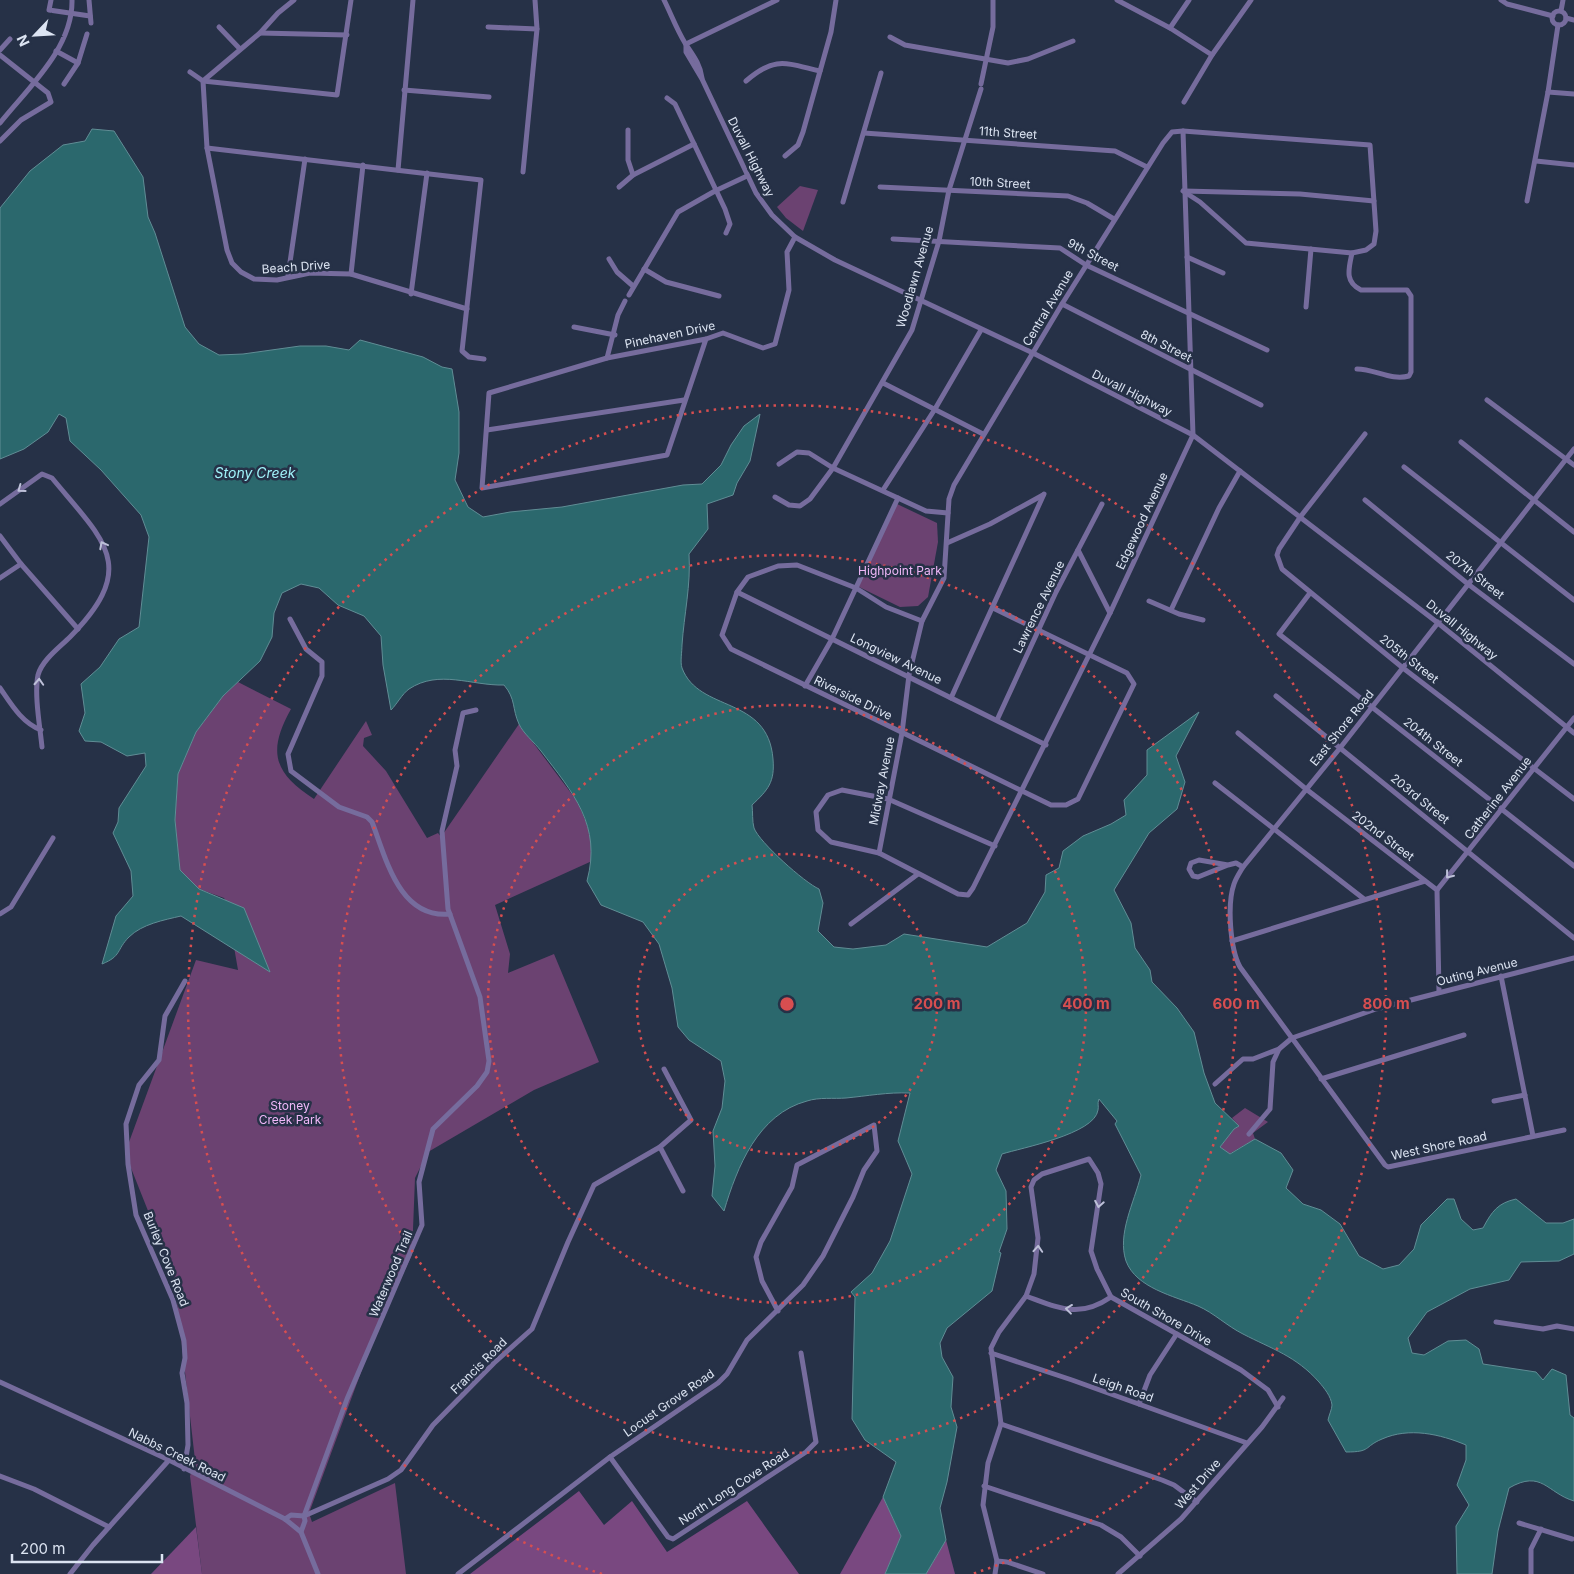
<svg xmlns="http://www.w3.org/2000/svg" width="1574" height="1574" font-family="Inter,sans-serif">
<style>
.green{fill:#6b4271}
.forest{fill:#794880}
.water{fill:#2b686d;stroke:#608d95}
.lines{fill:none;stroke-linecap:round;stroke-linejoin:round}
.minor{stroke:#766c9d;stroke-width:5}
.oneway{stroke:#bdc0d8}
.ring{fill:none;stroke:#d74e50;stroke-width:2.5;stroke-dasharray:2.5 5}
.labels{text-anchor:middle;stroke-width:5;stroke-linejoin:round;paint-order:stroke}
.street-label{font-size:12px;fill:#dce4f2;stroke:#263147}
.park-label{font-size:12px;fill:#f1b8f9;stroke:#263147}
.water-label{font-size:14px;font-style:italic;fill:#a0f3fa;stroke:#263147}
.centre{fill:#d74e50;stroke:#263147;stroke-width:2.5}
.ring-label{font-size:15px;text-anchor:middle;font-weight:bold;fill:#d74e50;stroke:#263147;stroke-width:5;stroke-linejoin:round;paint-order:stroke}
</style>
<rect width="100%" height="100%" fill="#263147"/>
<g class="green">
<polygon points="800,186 818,190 803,231 786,218 777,207"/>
<polygon points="897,504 937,523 938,542 928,597 918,606 900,607 857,586"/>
<path d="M238,682L291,709C267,752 274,773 314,799L366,721L372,735L364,738L363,746L386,771L427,838L438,833L441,837L519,724L577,801L591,834L592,861L495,905L510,954L508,973L554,954L599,1062L534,1090L428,1152L415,1178L412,1255L377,1329L309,1513L312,1522L395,1483L406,1574H202L190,1476L195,1460L174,1276L125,1153L196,960L238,970L234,947L270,971L224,898L199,889L180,870L175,820L178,774L196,732L223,696Z"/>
<polygon points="1245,1108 1268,1122 1253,1133 1255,1139 1229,1154 1220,1147 1234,1129 1239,1126 1232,1118"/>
</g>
<g class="forest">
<polygon points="579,1491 604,1525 632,1501 667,1552 747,1501 799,1574 470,1574"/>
<polygon points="883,1497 901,1536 885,1574 840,1574"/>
<polygon points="196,1527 202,1574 151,1574"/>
<polygon points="946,1540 955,1574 926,1574"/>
</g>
<path class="water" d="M92,129L114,131L143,177L148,217L155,233L185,327L199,344L219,355L243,354L300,346H326L349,350L360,340L423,357L442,367L452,369L459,412V453L455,480L468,507L483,517L510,512L562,507L683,485L702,484L721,465L731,445L744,426L760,414L750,461L737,483L733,495L707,504L708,529L689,554C691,585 684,615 682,645C682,652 680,662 682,668C699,713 768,695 773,759C775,782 768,790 752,805C753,812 752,821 754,828C759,842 805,883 819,889L823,903L818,931L834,947L853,949L886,945L904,934L987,947L1027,923L1045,892L1046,875L1059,868L1063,851L1083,836L1111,824L1126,815L1124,800L1147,775V750L1199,712L1176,756L1185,782L1177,809L1149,833L1114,890L1131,923L1135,948L1150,970L1152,982L1177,1008L1194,1032L1204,1073L1215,1103L1239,1126L1234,1129L1220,1147L1230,1154L1255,1139L1281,1153L1293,1170L1286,1188L1303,1204L1321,1210L1340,1224L1359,1256L1383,1269L1399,1265L1414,1249L1421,1225L1447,1199H1454L1461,1219L1473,1230L1483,1228C1492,1211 1498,1203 1516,1199L1546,1223H1563L1574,1219V1254L1559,1261L1521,1262L1509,1280L1470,1289L1427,1312L1408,1338L1412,1353L1424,1355L1448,1341L1466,1340L1479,1349L1483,1364L1536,1372L1543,1380L1552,1369L1566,1375L1570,1415L1574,1418V1501C1547,1493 1542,1469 1509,1488L1498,1531L1492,1574H1457L1456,1526L1469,1505L1457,1485L1466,1460V1445C1440,1434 1409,1427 1382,1439C1363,1447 1372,1452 1346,1452L1328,1420C1329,1415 1332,1409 1332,1405C1331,1396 1324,1388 1319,1382C1296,1356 1272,1349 1243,1334C1227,1326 1214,1313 1198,1306C1174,1296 1136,1288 1126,1261C1117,1234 1134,1203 1141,1175L1115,1124L1117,1121L1099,1099C1097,1104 1099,1106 1098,1110C1095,1134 1021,1148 1002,1154L996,1170L1006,1191L1007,1229L999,1252L1001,1253L992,1291L947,1328L940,1343L942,1357L953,1377L951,1407L957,1427L947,1482L940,1508L946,1540L926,1574H885L901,1536L883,1497L896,1462L865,1440L852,1419L855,1297L851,1292L872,1273L890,1241L912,1174L898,1141L910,1093C888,1092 867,1096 846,1098C834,1099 819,1097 807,1101C758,1114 737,1167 724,1211L712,1196L715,1166L713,1131L722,1108L725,1081L721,1061L689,1040L678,1027L672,988L659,944L643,922L601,905L587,881C602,825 573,793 541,751C534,742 523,733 519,724C512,709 516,699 504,685C472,686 439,669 409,689C402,694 397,704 391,710L383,665L381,636L364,616L338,605L319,588L301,584L282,593L274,613L272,637L260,661L223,696L196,732L178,774L175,820L180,870L199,889L244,908L270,972L181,916C164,920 142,924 129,937C116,950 122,956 102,964L116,916L133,896L131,871L113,833L118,822L119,808L146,766L145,753L127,756L101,742L85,741L79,731L85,713L81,684L100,667L119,639L139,627L149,537L141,515L101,470L70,441L66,418L59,414L48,432L24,449L0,459V208L30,171L63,145L85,141Z"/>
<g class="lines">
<g class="minor">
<polyline points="51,0 49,10 90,16"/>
<polyline points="89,0 91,23"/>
<polyline points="294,0 278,13 260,33 203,81 207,148 227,250 232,263 241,272 254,279 277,280 310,273 351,274 467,309"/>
<path d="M664,0C671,14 677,30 685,43C692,54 700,63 702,78"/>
<polyline points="1117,0 1170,28 1212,55"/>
<polyline points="1501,0 1507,4 1553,16"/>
<polyline points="1561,11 1563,0"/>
<circle cx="1559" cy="18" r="7"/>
<polyline points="1566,18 1574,20"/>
<polyline points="219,27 240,49"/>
<polyline points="488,27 537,29"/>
<polyline points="1170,28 1189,0"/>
<polyline points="260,33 347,35"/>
<polyline points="890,37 905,45 1008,63 1028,59 1073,41"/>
<polyline points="686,44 686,52 702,79 756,193 772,215 795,237 835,260 1033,353 1193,435 1438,623 1574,733"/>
<polyline points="686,44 777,0"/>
<polyline points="0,50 10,39"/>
<polyline points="56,51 78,63"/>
<polyline points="0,55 48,93 51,102 21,120 0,141"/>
<polyline points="190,72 203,81 337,95 351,0"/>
<path d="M746,81C775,56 785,63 820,71"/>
<polyline points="64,84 78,63 87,34"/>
<polyline points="981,84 993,27 993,0"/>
<polyline points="404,90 489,97"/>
<polyline points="1548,92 1574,94"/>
<polyline points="667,98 675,104 725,209 730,224 726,233"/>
<polyline points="1184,102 1212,55 1251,0"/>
<path d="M0,123C28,88 73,48 72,0"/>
<polyline points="628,130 628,160 633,175"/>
<polyline points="864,133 1115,151 1147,167"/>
<polyline points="207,148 481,180 462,351 469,357 484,359"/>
<polyline points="785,156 798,145 803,132 831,32 836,0"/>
<polyline points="1536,161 1574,165"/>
<polyline points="398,170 413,0"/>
<polyline points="523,172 537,29 535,0"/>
<polyline points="619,187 633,175 694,144"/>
<polyline points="880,187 1068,196 1087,203 1114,219"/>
<polyline points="1184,191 1300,194 1374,201"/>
<polyline points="1527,201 1548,92 1558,25"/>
<polyline points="843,202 881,73"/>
<polyline points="893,239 1060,248 1086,265 1267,350"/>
<path d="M1352,253C1349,268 1344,282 1361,290H1407L1411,296V372L1409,376C1391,381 1375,369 1357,369"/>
<polyline points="1187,257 1223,273"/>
<polyline points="609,259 617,272 633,286"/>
<polyline points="644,269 666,282 719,296"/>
<polyline points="351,274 363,165"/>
<polyline points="288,276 305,159"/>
<polyline points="411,294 427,173"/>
<polyline points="629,295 678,212 715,191 747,176"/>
<polyline points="1062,304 1261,405"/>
<polyline points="1306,307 1311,249"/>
<polyline points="574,327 615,335"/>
<polyline points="706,339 667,455 482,488 489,393 607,358 706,339 723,333 763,348 775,344 789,290 787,252 795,237"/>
<polyline points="607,358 618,315 625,301"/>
<polyline points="883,383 983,434"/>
<polyline points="1487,400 1574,465"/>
<polyline points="487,430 684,400"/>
<polyline points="1365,434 1301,516 1279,549 1277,555 1282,569 1403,668 1574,799"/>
<polyline points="1461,442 1574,532"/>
<polyline points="779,464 797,452 809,453 833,468 926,511 948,513"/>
<polyline points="1404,467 1574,600"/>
<polyline points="883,490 935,409 981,330"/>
<polyline points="775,497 789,505 800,506 810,499 833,468 912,330 939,241 949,190 981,89"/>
<polyline points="1365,500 1468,584 1574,664"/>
<path d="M0,504L42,474L52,478C104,541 140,566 70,637C60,647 42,660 38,675C34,694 40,727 42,747"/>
<polyline points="0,536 21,564 78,629"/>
<polyline points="947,543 990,524 1043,495"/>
<polyline points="1078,550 1110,613"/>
<polyline points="0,578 21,564"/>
<polyline points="737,592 1046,745"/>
<polyline points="1310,593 1279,634 1574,866"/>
<polyline points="1149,601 1179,614 1203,620"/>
<polyline points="1171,610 1219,508 1240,471"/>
<path d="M290,619L306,649L322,662V676L288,754L291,771L339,807L367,817L372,822C386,858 399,919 450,914"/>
<polyline points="922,621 886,607 856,588 797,565 778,566 748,577 737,592 722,635 731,649 1051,805 1066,805 1078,799 1134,684 1127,673 993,608"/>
<polyline points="805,686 832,639 898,498"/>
<path d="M0,688C11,704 22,723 41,730"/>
<polyline points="1276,696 1574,938"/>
<polyline points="951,698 1044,494"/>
<polyline points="997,720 1056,592 1102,504"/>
<polyline points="1238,733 1306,789 1437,890 1439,992"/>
<polyline points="1215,783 1364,899"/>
<polyline points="995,846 888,799 842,790 828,795 816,812 818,830 831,842 879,853 958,894 968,895 973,888 1110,613 1193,435 1183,131"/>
<polyline points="879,853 902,733 909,675 922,621 944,578 949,499 954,485 1062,304 1163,143 1172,132 1183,131 1370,145 1376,231 1374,244 1366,250 1352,253 1246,243 1200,202 1183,191"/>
<polyline points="1228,865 1198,877 1193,876 1189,869 1191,863 1199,860 1228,865 1236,863 1243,867"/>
<polyline points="1437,890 1574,718"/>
<polyline points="0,914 11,907 53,838"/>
<polyline points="851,924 918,874"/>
<polyline points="1232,941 1425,881"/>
<polyline points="1501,976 1533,1136"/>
<polyline points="1321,1079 1464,1035"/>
<polyline points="1215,1084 1243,1059 1253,1059 1279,1049"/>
<polyline points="1494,1101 1525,1095"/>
<path d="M1564,1130L1388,1167L1385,1165L1240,967C1230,949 1227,904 1234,884C1236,878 1240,872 1243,867L1340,748L1574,449"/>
<polyline points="1249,1134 1270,1109 1273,1062 1279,1049 1292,1038 1376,1009 1574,958"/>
<polyline points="660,1147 683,1191"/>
<path d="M1026,1296C1059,1308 1079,1319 1111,1297"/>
<polyline points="1496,1322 1543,1329 1557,1326 1574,1329"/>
<polyline points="991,1353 1072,1380 1247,1443"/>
<polyline points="0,1382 169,1460 285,1519 301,1532 318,1574"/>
<polyline points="1139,1404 1150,1375 1176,1335"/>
<polyline points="1001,1424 1162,1480 1174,1485 1197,1502"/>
<polyline points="610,1457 668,1537 673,1539 806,1452 816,1442 801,1353"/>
<polyline points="184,1469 188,1445 187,1403 182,1373 185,1358 184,1341 173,1300 136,1215 128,1164 126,1124 139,1085 159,1060 165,1016 185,981"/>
<polyline points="0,1476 34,1489 109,1527"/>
<polyline points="984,1486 1101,1525 1121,1537 1140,1556"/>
<polyline points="285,1519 291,1515 304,1516 347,1399 422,1225 419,1182 433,1129 477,1086 487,1072 489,1061 480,997 448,909 442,831 457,766 455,750 463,713 476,710"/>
<polyline points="1519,1523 1572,1539"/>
<polyline points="301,1532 305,1521 304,1516 388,1479 401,1470 433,1425 494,1363 532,1329 568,1242 594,1185 660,1147 691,1120 664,1069"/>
<polyline points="997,1561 1007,1562 1043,1574"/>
<polyline points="70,1574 93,1545 169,1460"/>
<polyline points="458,1574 610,1457 718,1383 727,1374 747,1340 803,1285 823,1256 853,1197 864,1170 877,1151 874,1125 797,1165 792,1187 761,1242 756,1257 762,1281 778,1311"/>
<polyline points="995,1574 997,1561 983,1505 988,1463 1001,1424 991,1348 999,1332 1026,1296 1034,1274 1038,1238 1031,1187 1034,1180 1042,1174 1089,1159 1098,1173 1101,1184 1091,1251 1097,1269 1111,1297 1241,1370 1268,1390 1278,1407"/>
<polyline points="1118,1574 1181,1519 1262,1427 1283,1398"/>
<polyline points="1531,1574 1531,1549 1541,1529"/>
</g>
</g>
<defs><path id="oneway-chevron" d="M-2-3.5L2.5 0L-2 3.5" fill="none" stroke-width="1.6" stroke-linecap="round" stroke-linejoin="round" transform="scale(1.25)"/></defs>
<g class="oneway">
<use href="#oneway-chevron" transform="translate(21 489) rotate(144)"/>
<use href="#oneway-chevron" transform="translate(103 545) rotate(-118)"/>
<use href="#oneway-chevron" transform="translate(39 682) rotate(-87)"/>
<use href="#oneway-chevron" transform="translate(1449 875) rotate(128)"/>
<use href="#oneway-chevron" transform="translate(1099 1204) rotate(100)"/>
<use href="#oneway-chevron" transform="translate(1038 1249) rotate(-86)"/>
<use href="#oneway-chevron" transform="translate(1069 1309) rotate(-173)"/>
</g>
<g class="ring">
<circle cx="787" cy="1004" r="150"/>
<circle cx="787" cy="1004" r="299"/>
<circle cx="787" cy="1004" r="449"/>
<path d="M602 1574A599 599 0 1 1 972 1574"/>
</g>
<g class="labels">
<g class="street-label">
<text transform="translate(1008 133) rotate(4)" y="4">11th Street</text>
<text transform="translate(751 157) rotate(63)" y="4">Duvall Highway</text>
<text transform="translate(1000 183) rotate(3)" y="4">10th Street</text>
<text transform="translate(1093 255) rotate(28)" y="4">9th Street</text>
<text transform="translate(296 267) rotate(-4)" y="4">Beach Drive</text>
<text transform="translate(915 277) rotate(-74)" y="4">Woodlawn Avenue</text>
<text transform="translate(1048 308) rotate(-59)" y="4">Central Avenue</text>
<text transform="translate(670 335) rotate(-12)" y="4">Pinehaven Drive</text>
<text transform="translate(1166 346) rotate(27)" y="4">8th Street</text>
<text transform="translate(1132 393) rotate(27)" y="4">Duvall Highway</text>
<text transform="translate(1142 521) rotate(-65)" y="4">Edgewood Avenue</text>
<text transform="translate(1475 575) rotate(38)" y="4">207th Street</text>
<text transform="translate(1039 607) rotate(-64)" y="4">Lawrence Avenue</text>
<text transform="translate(1462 630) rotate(39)" y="4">Duvall Highway</text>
<text transform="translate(896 659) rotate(26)" y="4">Longview Avenue</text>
<text transform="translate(1409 659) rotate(38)" y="4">205th Street</text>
<text transform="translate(853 698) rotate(26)" y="4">Riverside Drive</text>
<text transform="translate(1342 728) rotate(-51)" y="4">East Shore Road</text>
<text transform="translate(1433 742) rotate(38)" y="4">204th Street</text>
<text transform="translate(882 781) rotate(-79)" y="4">Midway Avenue</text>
<text transform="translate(1498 798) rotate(-52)" y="4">Catherine Avenue</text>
<text transform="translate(1420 799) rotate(39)" y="4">203rd Street</text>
<text transform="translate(1383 836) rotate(37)" y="4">202nd Street</text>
<text transform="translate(1477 972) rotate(-14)" y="4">Outing Avenue</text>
<text transform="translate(1439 1146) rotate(-12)" y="4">West Shore Road</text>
<text transform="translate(166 1259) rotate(68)" y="4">Burley Cove Road</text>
<text transform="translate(391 1274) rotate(-67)" y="4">Waterwood Trail</text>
<text transform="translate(1166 1317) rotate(30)" y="4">South Shore Drive</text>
<text transform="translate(479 1366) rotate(-45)" y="4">Francis Road</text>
<text transform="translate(1123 1388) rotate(19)" y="4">Leigh Road</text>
<text transform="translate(669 1403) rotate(-35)" y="4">Locust Grove Road</text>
<text transform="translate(177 1455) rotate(26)" y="4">Nabbs Creek Road</text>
<text transform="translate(1198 1484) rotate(-49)" y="4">West Drive</text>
<text transform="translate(734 1487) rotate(-33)" y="4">North Long Cove Road</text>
</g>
<g class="park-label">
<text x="900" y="575">Highpoint Park</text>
<text x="290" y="1110">Stoney<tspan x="290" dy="14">Creek Park</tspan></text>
</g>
<g class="water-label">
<text x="255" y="478">Stony Creek</text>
</g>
</g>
<circle cx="787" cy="1004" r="8" class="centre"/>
<g class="ring-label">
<text x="937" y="1009">200 m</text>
<text x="1086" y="1009">400 m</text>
<text x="1236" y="1009">600 m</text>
<text x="1386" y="1009">800 m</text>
</g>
<g transform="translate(35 35) rotate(245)" stroke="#263147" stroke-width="4" paint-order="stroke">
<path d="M0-4L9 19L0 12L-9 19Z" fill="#dce4f2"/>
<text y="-8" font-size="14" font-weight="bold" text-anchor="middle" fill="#dce4f2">N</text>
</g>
<path d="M12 1554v8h150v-8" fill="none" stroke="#dce4f2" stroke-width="2.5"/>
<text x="20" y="1554" font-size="15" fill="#dce4f2" stroke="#263147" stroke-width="4" paint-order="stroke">200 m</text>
</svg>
